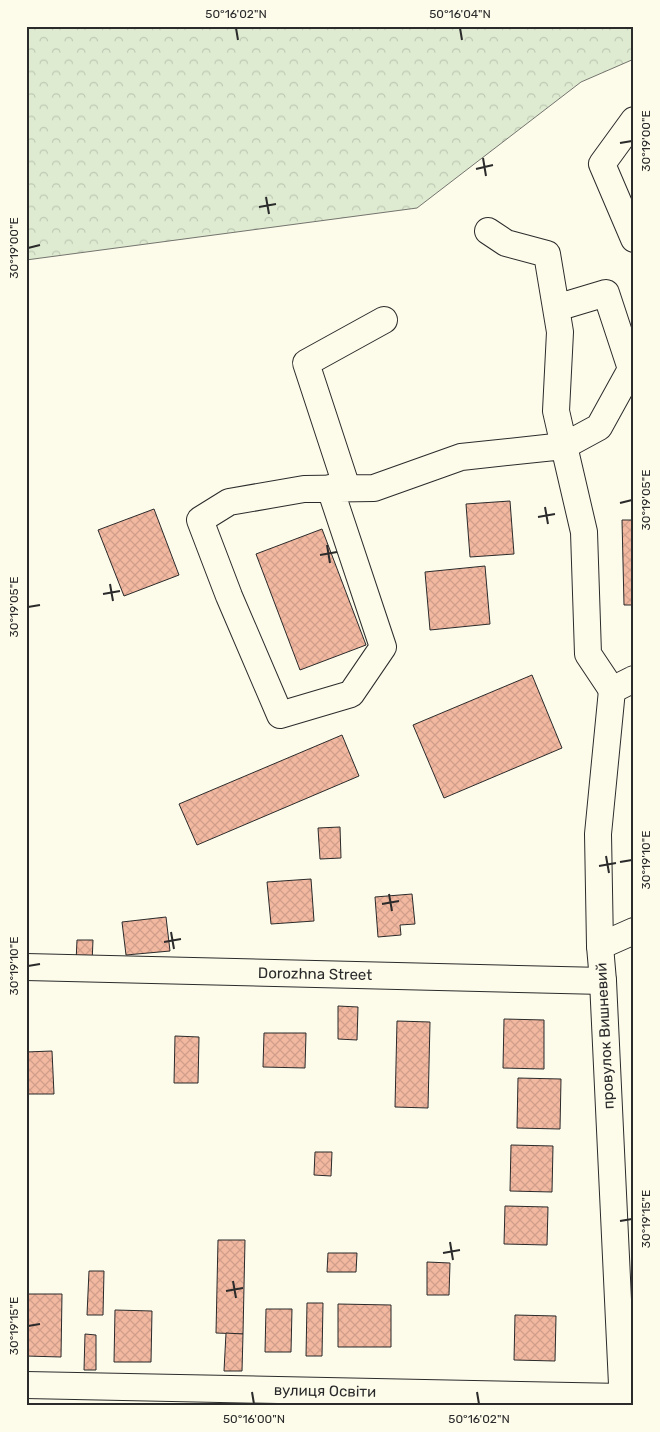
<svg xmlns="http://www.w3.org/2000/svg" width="660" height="1432" font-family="Rubik,sans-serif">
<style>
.forest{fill:url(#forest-crowns);stroke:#74746e}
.building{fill:url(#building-cross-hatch);stroke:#2b2b2b}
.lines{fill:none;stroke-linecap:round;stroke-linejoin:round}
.minor-casing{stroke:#2b2b2b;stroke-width:28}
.minor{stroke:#fdfbea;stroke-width:26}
.ticks{fill:none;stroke:#2b2b2b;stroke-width:2}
.labels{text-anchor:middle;stroke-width:4;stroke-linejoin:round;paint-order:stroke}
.street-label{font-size:15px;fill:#2b2b2b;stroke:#fdfbea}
.neatline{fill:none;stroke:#2b2b2b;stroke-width:2}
.ticks-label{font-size:12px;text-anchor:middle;fill:#2b2b2b}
</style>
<defs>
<pattern id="forest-crowns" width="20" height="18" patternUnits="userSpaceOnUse" patternTransform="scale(1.25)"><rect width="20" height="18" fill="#deebd1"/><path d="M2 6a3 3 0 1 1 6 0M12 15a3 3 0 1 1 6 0" fill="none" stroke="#bfcab4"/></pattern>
<pattern id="building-cross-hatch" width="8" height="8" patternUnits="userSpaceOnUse" patternTransform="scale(1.25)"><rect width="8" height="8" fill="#f2b8a0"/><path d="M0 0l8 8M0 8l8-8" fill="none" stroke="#d09e8a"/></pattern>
</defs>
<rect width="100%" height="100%" fill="#fdfbea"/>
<polygon class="forest" points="26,26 634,26 634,59 581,82 417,208 26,260"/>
<g class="building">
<polygon points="510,501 514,554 470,557 466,504"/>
<polygon points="154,509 179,575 124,596 98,530"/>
<polygon points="622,520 634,520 634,605 624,605"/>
<polygon points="322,529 366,645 300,670 256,554"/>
<polygon points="485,566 490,624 430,630 425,572"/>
<polygon points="532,675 562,748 444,798 413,725"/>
<polygon points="342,735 359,776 197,845 179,804"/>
<polygon points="340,827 341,858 320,859 318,828"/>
<polygon points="311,879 314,921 271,924 267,882"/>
<polygon points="412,894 415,924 400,925 401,935 378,937 375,897"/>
<polygon points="166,917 170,951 126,955 122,922"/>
<polygon points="77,940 93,940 92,963 76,962"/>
<polygon points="338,1006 358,1007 357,1040 338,1039"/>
<polygon points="504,1019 544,1020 544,1069 503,1068"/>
<polygon points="397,1021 430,1022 428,1108 395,1107"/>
<polygon points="264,1033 306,1033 305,1068 263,1067"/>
<polygon points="175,1036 199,1037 198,1083 174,1083"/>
<polygon points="52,1051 54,1094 26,1094 26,1052"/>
<polygon points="518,1078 561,1079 560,1129 517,1128"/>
<polygon points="511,1145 553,1146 552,1192 510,1191"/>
<polygon points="315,1152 332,1152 331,1176 314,1175"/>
<polygon points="505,1206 548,1207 547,1245 504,1244"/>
<polygon points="218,1240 245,1240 243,1334 216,1333"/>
<polygon points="328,1253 357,1253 356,1272 327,1272"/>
<polygon points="427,1262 450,1263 449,1295 427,1295"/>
<polygon points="89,1271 104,1271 103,1315 87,1315"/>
<polygon points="26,1294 62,1294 61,1357 26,1356"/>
<polygon points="307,1303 323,1303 322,1356 306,1356"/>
<polygon points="338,1304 391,1305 391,1347 338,1347"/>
<polygon points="266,1309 292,1309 291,1352 265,1352"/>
<polygon points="115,1310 152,1311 151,1362 114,1362"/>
<polygon points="515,1315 556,1316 555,1361 514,1360"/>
<polygon points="226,1333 243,1334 242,1371 224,1371"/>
<polygon points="85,1334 96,1335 96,1370 84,1370"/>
</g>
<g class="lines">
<defs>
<g id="minor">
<polyline points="634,120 602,164 634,239"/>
<polyline points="488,231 506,243 547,254 560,332 556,411 564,446 599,427 631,369 606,293 556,308"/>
<polyline points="330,488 383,647 351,694 280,715 229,596 200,520 229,502 304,489 374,488 461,457 564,446 584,532 588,654 612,690"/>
<polyline points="347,488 306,363 384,320"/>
<polyline points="612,690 598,834 600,946 603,981 623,1406"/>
<polyline points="612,690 634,679"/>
<polyline points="600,946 634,931"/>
<polyline points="26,967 603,981"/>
<polyline points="26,1385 623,1397 634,1397"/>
</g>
</defs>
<use href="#minor" class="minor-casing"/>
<use href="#minor" class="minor"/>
</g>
<path class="ticks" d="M236,28L238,40M460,28L462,40M620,143L632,141M483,158L486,176M476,169L493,165M266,197L269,214M259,207L276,204M28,248L40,245M620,503L632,500M545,507L548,524M538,517L555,514M327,545L330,563M320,555L337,552M110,584L113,601M103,594L120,591M28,607L40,605M606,856L609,873M620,862L632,860M599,866L616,863M389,894L392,911M382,904L399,901M171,932L174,949M164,942L181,939M28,966L40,964M620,1221L632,1219M450,1242L453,1260M443,1253L460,1250M233,1281L236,1298M226,1291L243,1288M28,1326L40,1324M252,1392L254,1404M477,1392L479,1404"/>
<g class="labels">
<g class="street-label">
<text transform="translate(315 974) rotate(1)" y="5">Dorozhna Street</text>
<text transform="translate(605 1036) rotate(-93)" y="5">провулок Вишневий</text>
<text transform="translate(325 1391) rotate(1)" y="5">вулиця Освіти</text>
</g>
</g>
<rect width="660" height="1432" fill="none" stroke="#fdfbea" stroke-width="55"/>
<rect x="28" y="28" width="604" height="1376" class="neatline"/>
<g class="ticks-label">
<text x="236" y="18">50°16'02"N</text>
<text x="460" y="18">50°16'04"N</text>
<text transform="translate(646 141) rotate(-90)" y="4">30°19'00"E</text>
<text transform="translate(14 248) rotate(-90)" y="4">30°19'00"E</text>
<text transform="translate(646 500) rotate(-90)" y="4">30°19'05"E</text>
<text transform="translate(14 607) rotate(-90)" y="4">30°19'05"E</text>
<text transform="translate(646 860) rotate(-90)" y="4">30°19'10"E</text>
<text transform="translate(14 966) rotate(-90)" y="4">30°19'10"E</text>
<text transform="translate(646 1219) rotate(-90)" y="4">30°19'15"E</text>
<text transform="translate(14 1326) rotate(-90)" y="4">30°19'15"E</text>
<text x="254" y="1423">50°16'00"N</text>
<text x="479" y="1423">50°16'02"N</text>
</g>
</svg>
